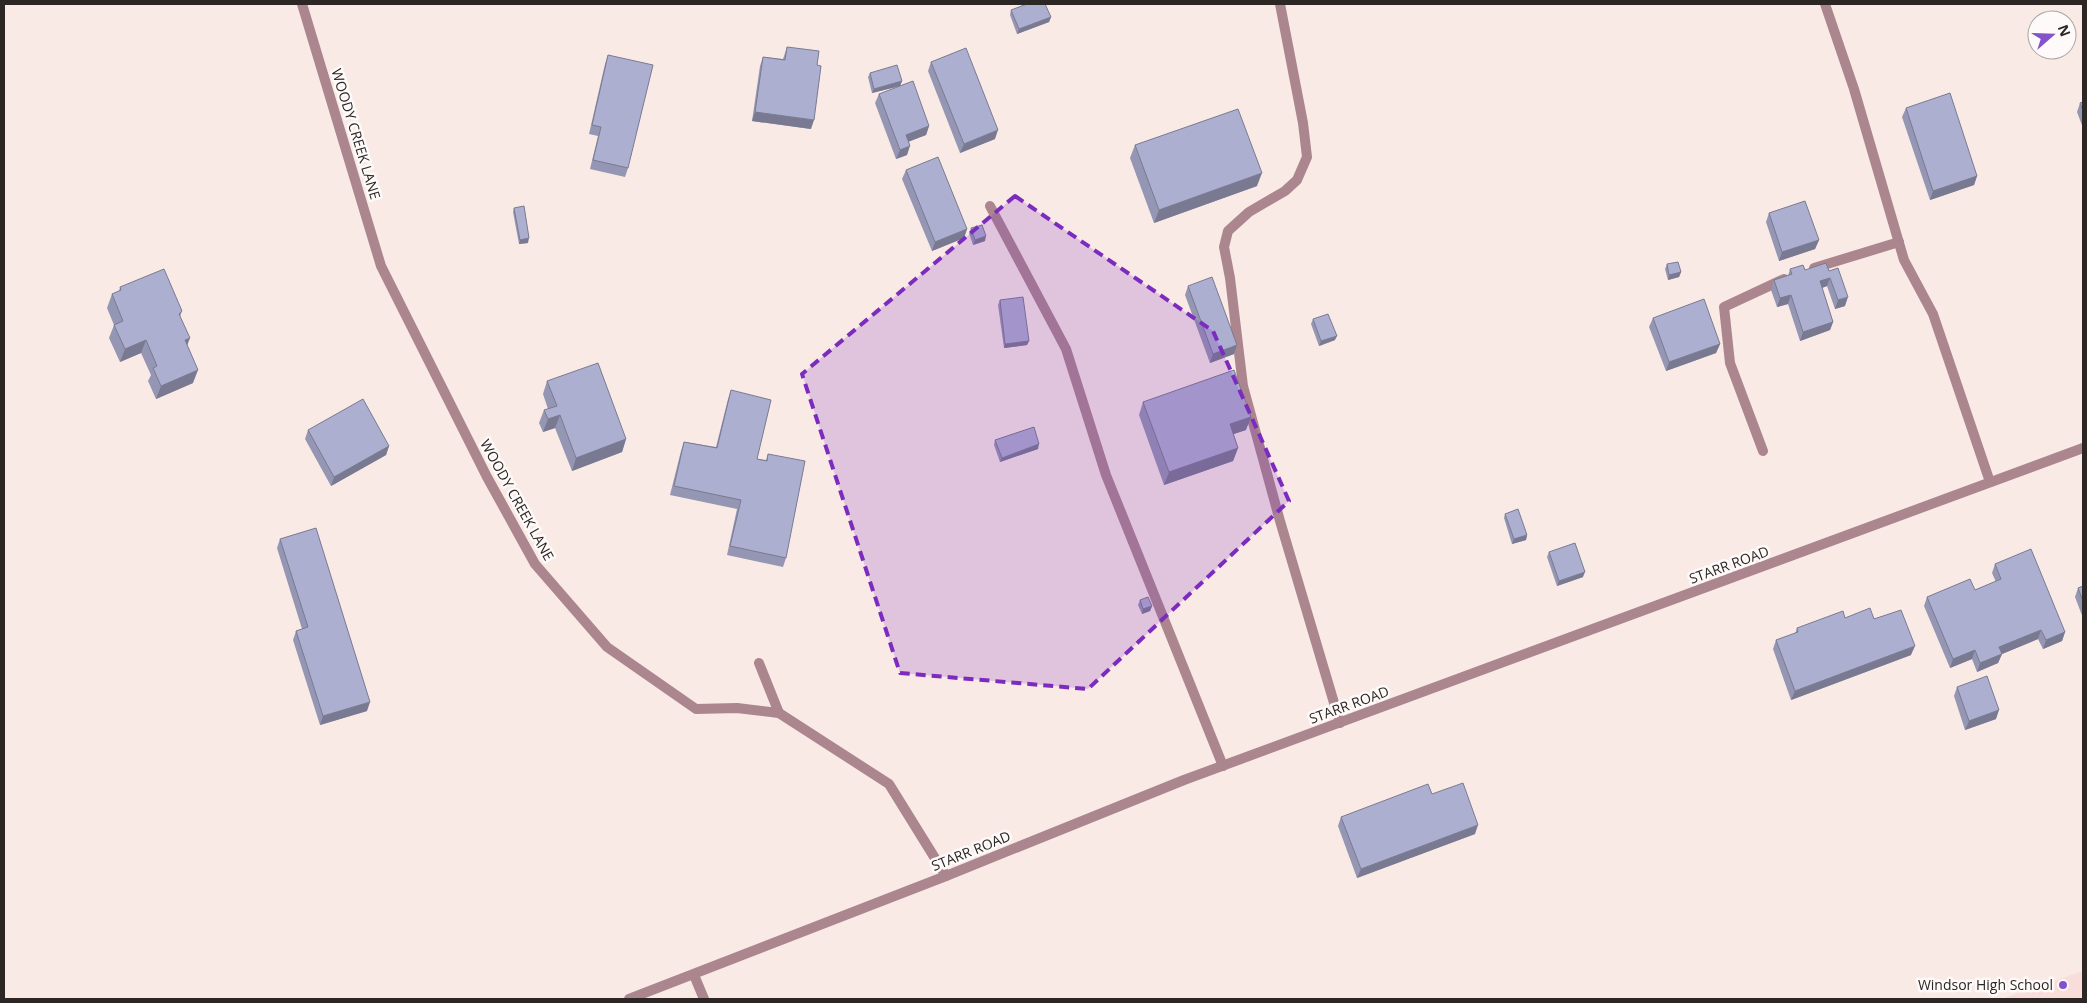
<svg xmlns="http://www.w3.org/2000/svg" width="2087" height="1003" font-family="'Open Sans',sans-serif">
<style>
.education{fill:#f8dddb}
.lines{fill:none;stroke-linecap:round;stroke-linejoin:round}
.lane{stroke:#ac868e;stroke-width:10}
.street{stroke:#ac868e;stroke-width:10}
.wall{fill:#9596b3}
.shaded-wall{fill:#797a92}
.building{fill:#adafd0;stroke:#797a92}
.marked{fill:#7b2cbf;fill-opacity:0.2;stroke:#7b2cbf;stroke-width:4;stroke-dasharray:10 6;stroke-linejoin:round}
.poi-dot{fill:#8552cb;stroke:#fdfaf9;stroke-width:2}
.labels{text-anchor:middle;stroke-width:5;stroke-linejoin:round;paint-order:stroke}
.street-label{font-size:14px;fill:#2c2725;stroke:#fdfaf9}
.poi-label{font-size:14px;fill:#2c2725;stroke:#fdfaf9;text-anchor:end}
</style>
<rect width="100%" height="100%" fill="#f9eae5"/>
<polygon class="education" points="2083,971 2083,999 2001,999"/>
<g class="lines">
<g class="lane">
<polyline points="1280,4 1303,123 1307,157 1297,180 1285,191 1249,212 1228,231 1224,247 1230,278 1243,386 1280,521 1340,723"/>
<polyline points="1825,4 1854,89 1904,260 1933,314 1990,482"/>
<polyline points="990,206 1066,349 1106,475 1223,766"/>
<polyline points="1814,268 1899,242"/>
<polyline points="1763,451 1730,363 1724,307 1784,279"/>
</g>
<g class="street">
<polyline points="302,4 381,266 487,477 535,564 607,647 696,709 737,708 779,713 889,784 946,876"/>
<polyline points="759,663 779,713"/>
<polyline points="694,975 704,999"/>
<polyline points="629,999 946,876 1184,780 2083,448"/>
</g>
</g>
<g class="wall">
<polygon points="1011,10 1051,17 1049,22 1017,34 1010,15"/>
<polygon points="787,47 811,129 752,121 760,66 763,57 783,59"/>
<polygon points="608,55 628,168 625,177 590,169 598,136 589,134 605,64"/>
<polygon points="931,62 995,139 960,153 928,71"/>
<polygon points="870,73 902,81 900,86 872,93 868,77"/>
<polygon points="879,94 929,126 926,135 909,141 907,155 896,159 875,103"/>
<polygon points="2083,102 2083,128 2077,112 2080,103"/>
<polygon points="1906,108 1977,176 1974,185 1930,200 1902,117"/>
<polygon points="1135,145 1257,186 1154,223 1130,158"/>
<polygon points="906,170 967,229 964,238 932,251 902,179"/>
<polygon points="514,208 528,243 519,244 513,212"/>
<polygon points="1769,213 1819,240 1815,249 1779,261 1766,222"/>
<polygon points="971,228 985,241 973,245 969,233"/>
<polygon points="1667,264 1681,272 1679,277 1668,280 1665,269"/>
<polygon points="1790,269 1829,271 1845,306 1835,309 1827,286 1822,288 1833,322 1830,330 1800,341 1788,304 1777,307 1771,290 1774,280 1788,276"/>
<polygon points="1188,286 1234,354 1210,363 1185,295"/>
<polygon points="120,287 182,311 180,317 187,345 193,383 156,399 148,381 151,375 141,353 120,362 109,338 114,325 107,308 112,294 119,292"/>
<polygon points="1000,300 1029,341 1027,345 1004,348 998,305"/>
<polygon points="1653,318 1720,344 1716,353 1666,371 1649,327"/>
<polygon points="1313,319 1335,340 1319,346 1311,324"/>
<polygon points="547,381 626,439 622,452 572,471 555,428 543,432 539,423 544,410 548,409 543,394"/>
<polygon points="731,390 757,459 766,460 768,454 786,558 783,567 727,555 737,509 670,495 681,451 684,442 716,447 728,399"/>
<polygon points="1143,402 1246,430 1233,434 1238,448 1233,461 1164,485 1139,415"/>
<polygon points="308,430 389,446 386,455 331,486 305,439"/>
<polygon points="995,440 1038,449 1000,462 994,445"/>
<polygon points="1505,514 1527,535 1526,540 1512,544 1504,518"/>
<polygon points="280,539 367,711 320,725 293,640 296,631 302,629 277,548"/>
<polygon points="1549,552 1583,577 1557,586 1547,557"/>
<polygon points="1995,564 2065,632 2062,641 2043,649 2038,639 2002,654 1998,663 1977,672 1972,659 1950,668 1924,606 1927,597 1975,590 1996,582 1992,573"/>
<polygon points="2083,586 2083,618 2075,597 2078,588"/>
<polygon points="1140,600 1152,606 1150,611 1142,614 1138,605"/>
<polygon points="1845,618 1874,619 1911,655 1791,700 1773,649 1776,640 1795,634 1797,628"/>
<polygon points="1957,687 1996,719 1965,730 1954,696"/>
<polygon points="1432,794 1475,834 1357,878 1338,826 1341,817"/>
</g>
<g class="shaded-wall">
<polygon points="1051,17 1049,22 1017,34 1019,29"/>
<polygon points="902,81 900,86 872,93 874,89"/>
<polygon points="755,112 814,120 811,129 752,121"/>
<polygon points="929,126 926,135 903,144 906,135"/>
<polygon points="998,130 995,139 960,153 964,144"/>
<polygon points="910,146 907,155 896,159 900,150"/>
<polygon points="1262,173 1257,186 1154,223 1159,210"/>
<polygon points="1977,176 1974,185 1930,200 1933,191"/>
<polygon points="967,229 964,238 932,251 935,242"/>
<polygon points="986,236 985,241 973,245 975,240"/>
<polygon points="529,238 528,243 519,244 520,240"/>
<polygon points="1819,240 1815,249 1779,261 1782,252"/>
<polygon points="1681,272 1679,277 1668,280 1669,275"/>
<polygon points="1830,278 1827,286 1816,290 1820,281"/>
<polygon points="1791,295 1788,304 1777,307 1780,298"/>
<polygon points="1848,297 1845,306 1835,309 1838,300"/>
<polygon points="1833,322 1830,330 1800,341 1803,332"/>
<polygon points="1337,336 1335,340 1319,346 1321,341"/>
<polygon points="190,338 185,351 185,340"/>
<polygon points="146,340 141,353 120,362 125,349"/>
<polygon points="1029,341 1027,345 1004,348 1005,344"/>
<polygon points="1720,344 1716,353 1666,371 1669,362"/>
<polygon points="1237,345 1234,354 1210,363 1213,354"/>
<polygon points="198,370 193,383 156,399 161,386"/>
<polygon points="560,415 555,428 543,432 548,419"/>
<polygon points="1251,417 1246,430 1225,437 1230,424"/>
<polygon points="626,439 622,452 572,471 576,458"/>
<polygon points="1039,444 1038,449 1000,462 1002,458"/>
<polygon points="389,446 386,455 331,486 334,477"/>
<polygon points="1238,448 1233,461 1164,485 1169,472"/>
<polygon points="1527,535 1526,540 1512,544 1514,539"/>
<polygon points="1585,572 1583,577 1557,586 1559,581"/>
<polygon points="1152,606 1150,611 1142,614 1143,609"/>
<polygon points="2041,630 2038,639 2002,654 1998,663 1977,672 1980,663 1999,647"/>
<polygon points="2065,632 2062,641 2043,649 2046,640"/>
<polygon points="1915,646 1911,655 1791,700 1795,691"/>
<polygon points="1975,650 1972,659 1950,668 1953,659"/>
<polygon points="370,702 367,711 320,725 323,716"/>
<polygon points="1999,710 1996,719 1965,730 1969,721"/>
<polygon points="1478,825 1475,834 1357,878 1361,869"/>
</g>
<g class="building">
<polygon points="1027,4 1045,4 1051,17 1019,29 1011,10"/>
<polygon points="787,47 819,51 817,65 821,66 814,120 755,112 763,57 785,60"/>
<polygon points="966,48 998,130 964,144 931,62"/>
<polygon points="608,55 653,65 628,168 593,160 601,127 592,125"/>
<polygon points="897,65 902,81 874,89 870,73"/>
<polygon points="913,81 929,126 906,135 910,146 900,150 879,94"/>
<polygon points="1950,93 1977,176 1933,191 1906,108"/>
<polygon points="2083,102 2083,110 2080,103"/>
<polygon points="1238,109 1262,173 1159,210 1135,145"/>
<polygon points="938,157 967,229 935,242 906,170"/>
<polygon points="1805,201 1819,240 1782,252 1769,213"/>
<polygon points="524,206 529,238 520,240 514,208"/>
<polygon points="982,225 986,236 975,240 971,228"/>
<polygon points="1678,262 1681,272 1669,275 1667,264"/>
<polygon points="1826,263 1829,271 1838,268 1848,297 1838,300 1830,278 1820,281 1833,322 1803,332 1791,295 1780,298 1774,280 1792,274 1790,269 1803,265 1805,270"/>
<polygon points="164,269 182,311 179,314 190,338 185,340 198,370 161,386 153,368 157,366 146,340 125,349 114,325 123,321 112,294 121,290 120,287"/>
<polygon points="1212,277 1237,345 1213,354 1188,286"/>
<polygon points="1023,297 1029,341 1005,344 1000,300"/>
<polygon points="1704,299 1720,344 1669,362 1653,318"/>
<polygon points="1328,314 1337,336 1321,341 1313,319"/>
<polygon points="598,363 626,439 576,458 560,415 548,419 544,410 557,406 547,381"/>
<polygon points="1234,370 1251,417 1230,424 1238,448 1169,472 1143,402"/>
<polygon points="731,390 771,400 757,459 767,461 768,454 805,461 786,558 730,546 741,500 674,486 684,442 717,448"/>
<polygon points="363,399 389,446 334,477 308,430"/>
<polygon points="1034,427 1039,444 1002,458 995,440"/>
<polygon points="1518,509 1527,535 1514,539 1505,514"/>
<polygon points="316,528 370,702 323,716 296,631 308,627 280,539"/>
<polygon points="1575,543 1585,572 1559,581 1549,552"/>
<polygon points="2031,549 2065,632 2046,640 2041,630 1999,647 2002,654 1980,663 1975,650 1953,659 1927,597 1970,579 1975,590 2001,579 1995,564"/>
<polygon points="2083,586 2083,601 2078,588"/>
<polygon points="1148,597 1152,606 1143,609 1140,600"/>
<polygon points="1870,608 1874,619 1901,610 1915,646 1795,691 1776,640 1798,632 1797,628 1843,611 1845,618"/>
<polygon points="1987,676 1999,710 1969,721 1957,687"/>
<polygon points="1463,783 1478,825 1361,869 1341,817 1428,784 1432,794"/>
</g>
<path class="marked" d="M1015,196L1213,331L1289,501L1088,689L900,673L802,374Z"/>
<circle class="poi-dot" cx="2063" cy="985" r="5"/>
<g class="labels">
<g class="street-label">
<text transform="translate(356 134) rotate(73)" y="5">WOODY CREEK LANE</text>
<text transform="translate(517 500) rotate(61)" y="5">WOODY CREEK LANE</text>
<text transform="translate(1729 565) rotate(-20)" y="5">STARR ROAD</text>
<text transform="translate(1349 705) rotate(-20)" y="5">STARR ROAD</text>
<text transform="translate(971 851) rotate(-22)" y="5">STARR ROAD</text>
</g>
<g class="poi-label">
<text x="2053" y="990">Windsor High School</text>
</g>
</g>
<rect width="2087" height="1003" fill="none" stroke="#2c2725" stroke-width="10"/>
<g transform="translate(2052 35) rotate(70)"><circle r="24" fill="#fdfaf9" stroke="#a9a6a4"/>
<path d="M0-4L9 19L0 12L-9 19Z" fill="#8552cb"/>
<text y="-8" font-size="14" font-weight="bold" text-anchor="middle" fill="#2c2725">N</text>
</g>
</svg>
